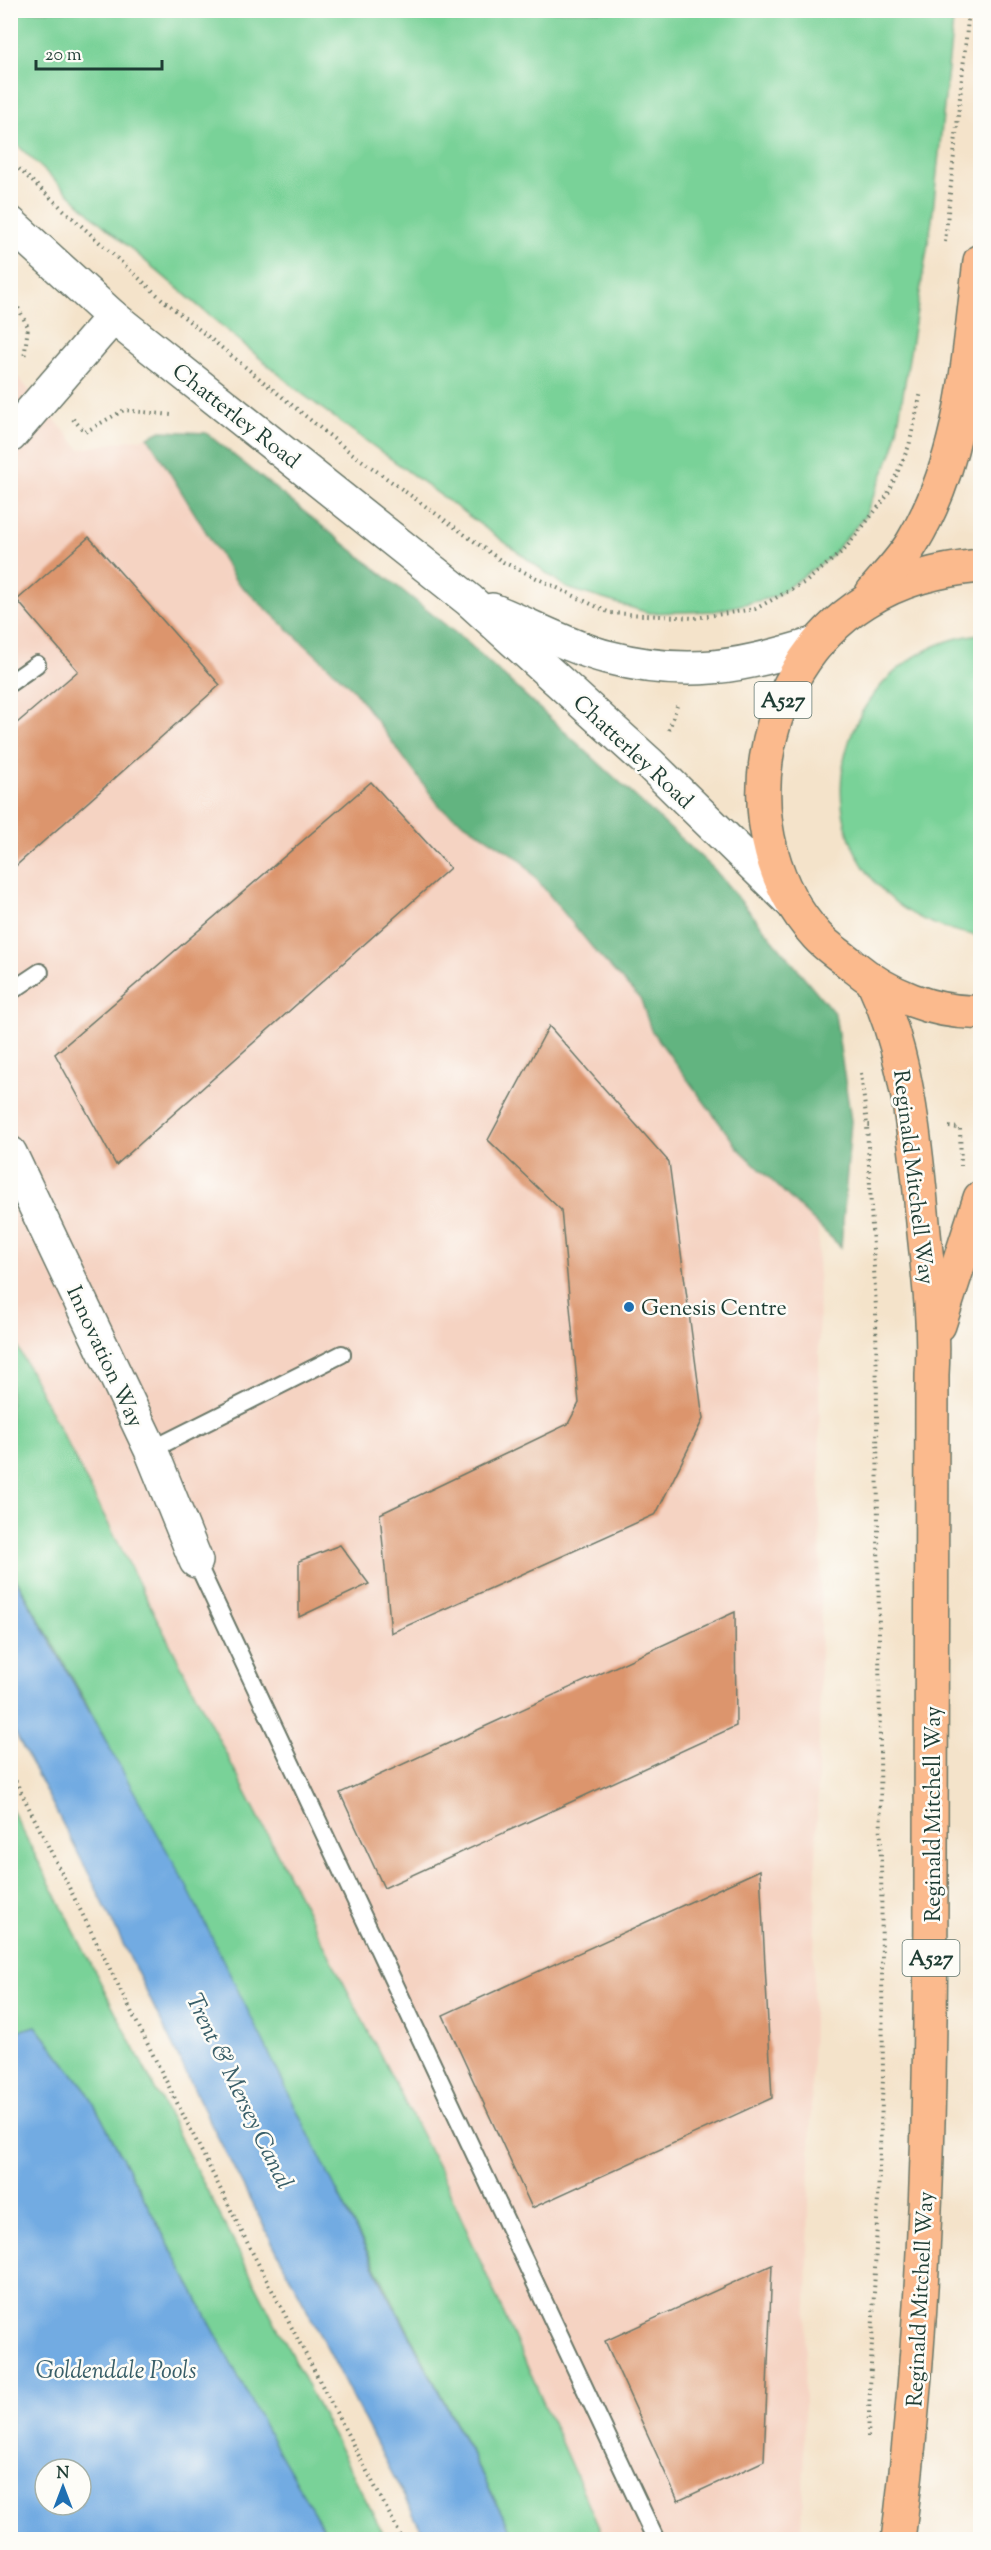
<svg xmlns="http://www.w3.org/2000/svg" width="991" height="2550" font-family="'Sorts Mill Goudy',serif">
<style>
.built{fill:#f5d3c2}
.green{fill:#79d298;stroke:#4c8866;stroke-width:1.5}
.forest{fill:#62b480;stroke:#40785a;stroke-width:1.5}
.water{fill:#72abe2;stroke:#48748b;stroke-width:1.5;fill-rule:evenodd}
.building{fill:#dc956d}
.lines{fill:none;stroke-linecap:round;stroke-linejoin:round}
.service-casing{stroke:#6a7768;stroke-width:20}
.minor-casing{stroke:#6a7768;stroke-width:36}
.tertiary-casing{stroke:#6a7768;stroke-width:36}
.primary-casing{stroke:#6a7768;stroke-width:36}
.path{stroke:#6a7768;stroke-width:4;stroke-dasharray:1.5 4.5;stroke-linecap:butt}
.service{stroke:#fff;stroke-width:16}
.minor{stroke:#fff;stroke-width:33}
.tertiary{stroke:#fff;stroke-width:33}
.primary{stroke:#fbba8d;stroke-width:33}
.poi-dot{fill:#1f6fb2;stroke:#fdfcf7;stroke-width:2}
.labels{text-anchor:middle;stroke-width:5;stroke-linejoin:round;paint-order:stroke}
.shield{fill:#fdfcf7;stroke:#62766e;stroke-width:1.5}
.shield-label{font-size:21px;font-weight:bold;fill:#1f3d34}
.street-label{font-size:22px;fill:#1f3d34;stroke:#fdfcf7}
.poi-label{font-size:22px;fill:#1f3d34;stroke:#fdfcf7;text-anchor:start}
.water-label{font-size:24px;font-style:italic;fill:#385e68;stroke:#fdfcf7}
</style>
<rect width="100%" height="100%" fill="#fdfcf7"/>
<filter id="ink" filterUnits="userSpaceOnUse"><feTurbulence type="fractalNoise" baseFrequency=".0167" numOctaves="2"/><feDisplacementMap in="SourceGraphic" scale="12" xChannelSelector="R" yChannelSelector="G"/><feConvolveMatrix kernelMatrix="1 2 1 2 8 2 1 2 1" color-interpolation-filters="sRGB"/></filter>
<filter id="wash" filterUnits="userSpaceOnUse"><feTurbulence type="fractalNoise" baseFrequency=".008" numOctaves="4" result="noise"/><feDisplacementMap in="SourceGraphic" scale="24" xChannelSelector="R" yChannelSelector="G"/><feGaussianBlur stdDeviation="1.35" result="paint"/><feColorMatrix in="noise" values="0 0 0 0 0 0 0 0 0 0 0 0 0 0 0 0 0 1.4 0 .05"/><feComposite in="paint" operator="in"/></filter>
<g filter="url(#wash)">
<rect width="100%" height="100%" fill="#f4e3ca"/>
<polygon class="built" points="10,326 14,373 80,449 148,437 573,796 817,1088 821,1627 802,2539 604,2539 443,2177 11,1332"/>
<g class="green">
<polygon points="10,11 954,11 932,220 894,448 865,516 829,558 774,597 715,611 649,613 567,588 301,393 97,220 11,139"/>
<path d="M980,634V936H979C950,931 918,921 895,902C790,814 850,649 980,634Z"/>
<polygon points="10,1332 443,2177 604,2539 515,2539 87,1704 11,1569"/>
<polygon points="10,1806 386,2539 329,2539 273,2442 87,2091 36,2026 11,2033"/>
</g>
<polygon class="forest" points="161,431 206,433 468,643 714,869 835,1014 851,1121 841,1247 738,1148 651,1030 641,1000 596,952 520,859 441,808 353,689 236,581 148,437"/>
<g class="water">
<polygon points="10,1569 186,1885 381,2281 515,2539 426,2539 212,2126 90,1876 11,1725"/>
<path d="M36,2026L87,2091L273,2442L329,2539H11L10,2033ZM45,2469H81V2505H45Z"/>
</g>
<g id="blocks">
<g class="building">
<polygon points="89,537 220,685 10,871 10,729 78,671 17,600"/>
<polygon points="371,782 450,868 116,1165 55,1054"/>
<polygon points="549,1026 669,1162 703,1419 656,1514 391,1633 380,1514 568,1424 579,1403 561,1210 488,1140"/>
<polygon points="340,1545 369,1584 299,1617 299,1561"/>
<polygon points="735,1612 736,1726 384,1888 340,1793"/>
<polygon points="760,1870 772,2098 532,2208 443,2015"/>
<polygon points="772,2265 764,2461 678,2501 605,2341"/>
</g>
</g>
</g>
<g filter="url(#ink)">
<use href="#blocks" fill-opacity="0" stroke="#6a7768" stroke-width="1.5"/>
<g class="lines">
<defs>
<g id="service">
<polyline points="10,683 37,664"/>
<polyline points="10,992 40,972"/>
<polyline points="151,1450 342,1354"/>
<polyline points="196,1561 656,2540"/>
</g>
<g id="minor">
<polyline points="10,436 113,317"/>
<polyline points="10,1153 151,1450 196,1561"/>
</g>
<g id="tertiary">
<polyline points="10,223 113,317 469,600 650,764 794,905"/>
<path d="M492,610C528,624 571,648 607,657C686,678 742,667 818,643"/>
</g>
<g id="primary">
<path d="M980,566C939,570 901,579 865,602C755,671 728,838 817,936C827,947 840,955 852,965C887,994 934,1014 980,1012"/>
<path d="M872,593C885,577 901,561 912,543C964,458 968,358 980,261"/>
<path d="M874,984C910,1061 916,1150 924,1233C929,1281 935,1327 932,1375C932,1537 932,1699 931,1861C931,2088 927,2314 898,2540"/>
<polyline points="939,1325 980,1198"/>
</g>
</defs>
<use href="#service" class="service-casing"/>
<use href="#minor" class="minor-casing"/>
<use href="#tertiary" class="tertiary-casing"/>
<use href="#primary" class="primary-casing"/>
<g class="path">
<polyline points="10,161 163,300 346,449 503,562 610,613 695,618 755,609 807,581 845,549 887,496 909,446 921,392"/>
<polyline points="945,242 969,10"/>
<polyline points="10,292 28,327 24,359"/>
<polyline points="73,419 85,432 124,410 171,415"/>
<polyline points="669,730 677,706"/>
<polyline points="861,1073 867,1125"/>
<polyline points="949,1127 960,1128 961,1166"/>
<polyline points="10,1770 250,2248 403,2540"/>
<polyline points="868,2437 883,2078 876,1309 867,1125 873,1125"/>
</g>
<use href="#service" class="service"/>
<use href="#minor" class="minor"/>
<use href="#tertiary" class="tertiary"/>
<use href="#primary" class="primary"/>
</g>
</g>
<circle class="poi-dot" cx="629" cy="1307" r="6"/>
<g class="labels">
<g class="shield">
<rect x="754.5" y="682" width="57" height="36" rx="4.5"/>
<rect x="902.5" y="1940" width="57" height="36" rx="4.5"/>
</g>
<g class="shield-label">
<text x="783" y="707">A527</text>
<text x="931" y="1965">A527</text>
</g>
<g class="street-label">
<text transform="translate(237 415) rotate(38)" y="8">Chatterley Road</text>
<text transform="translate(634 751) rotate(43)" y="8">Chatterley Road</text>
<text transform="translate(915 1177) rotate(83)" y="8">Reginald Mitchell Way</text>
<text transform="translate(106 1356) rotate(65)" y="8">Innovation Way</text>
<text transform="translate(932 1814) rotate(-90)" y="8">Reginald Mitchell Way</text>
<text transform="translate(919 2299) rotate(-87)" y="8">Reginald Mitchell Way</text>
</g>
<g class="poi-label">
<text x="641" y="1315">Genesis Centre</text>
</g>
<g class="water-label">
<text transform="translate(240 2091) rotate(64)" y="8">Trent &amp; Mersey Canal</text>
<text x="116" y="2378">Goldendale Pools</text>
</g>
</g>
<rect width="991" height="2550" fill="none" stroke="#fdfcf7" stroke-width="36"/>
<g transform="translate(63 2487)"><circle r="28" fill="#fdfcf7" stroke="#a4b0a9" stroke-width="1.5"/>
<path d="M0-4.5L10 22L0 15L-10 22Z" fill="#1f6fb2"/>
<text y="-9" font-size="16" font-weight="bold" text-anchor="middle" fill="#1f3d34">N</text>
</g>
<path d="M36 60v9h126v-9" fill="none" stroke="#1f3d34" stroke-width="3"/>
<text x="45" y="60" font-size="18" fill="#1f3d34" stroke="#fdfcf7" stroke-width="4.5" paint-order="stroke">20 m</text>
</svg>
